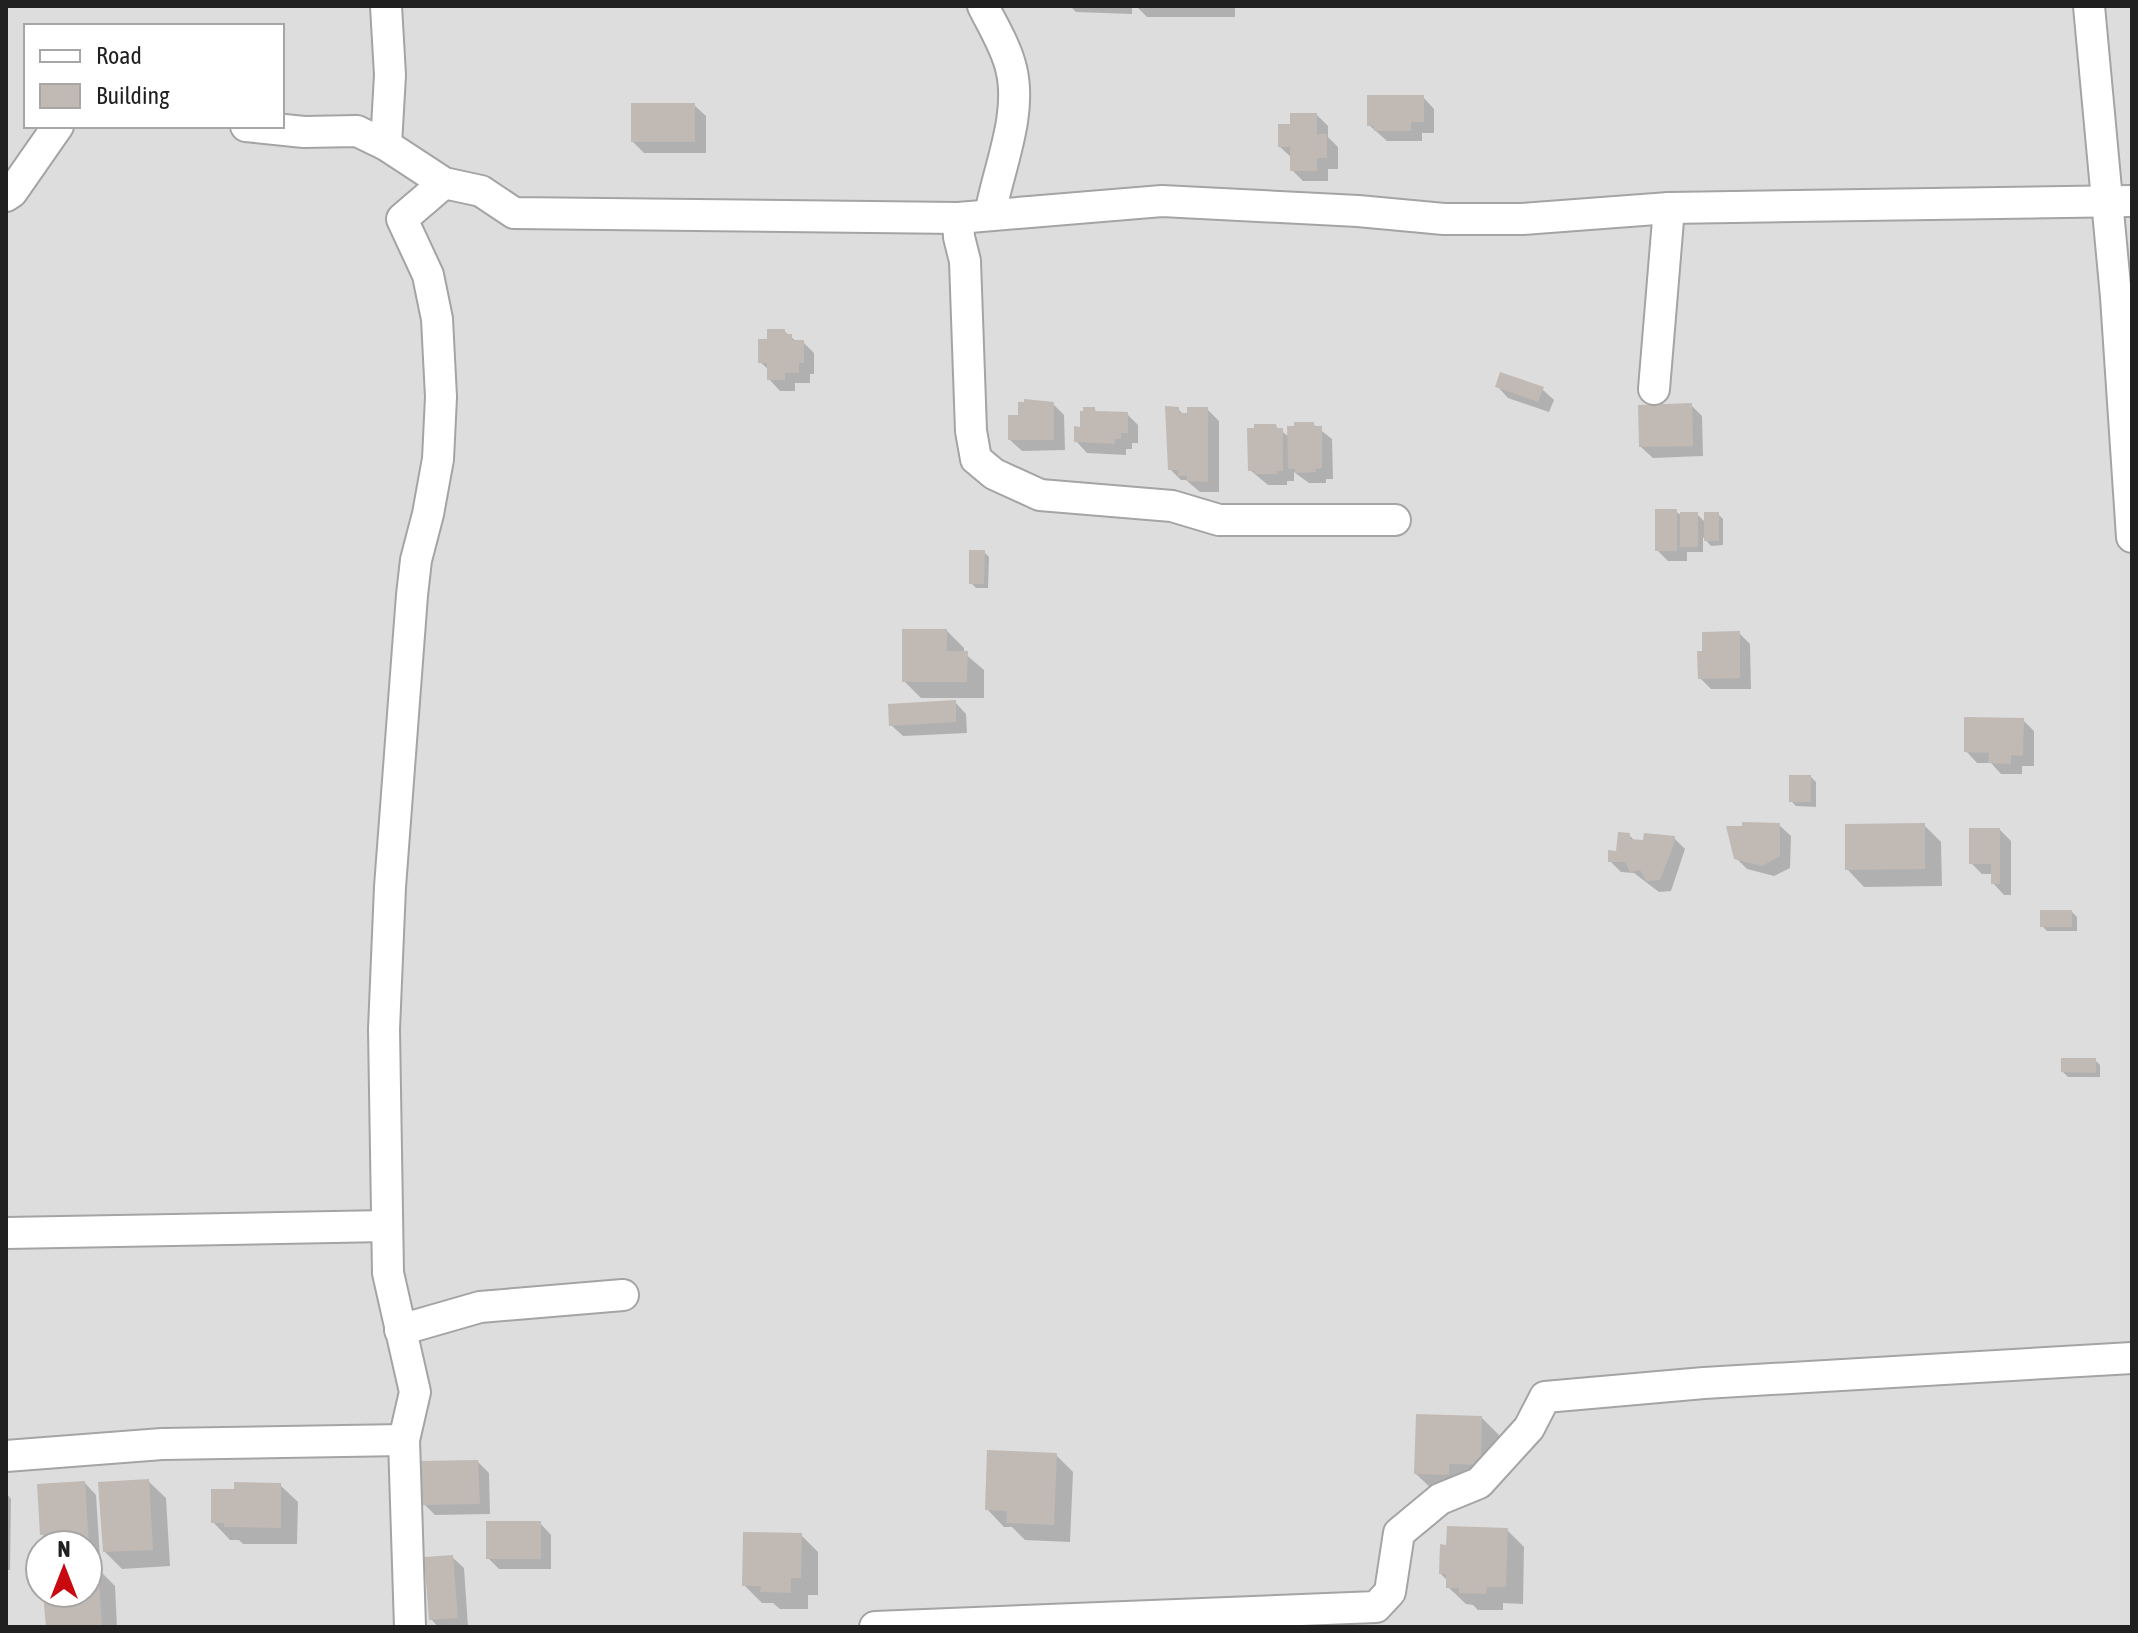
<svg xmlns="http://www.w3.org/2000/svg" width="2138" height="1633" font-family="'Asap Condensed',sans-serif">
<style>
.residential{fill:#dedddd;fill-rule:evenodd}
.shadow{fill:#0003}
.building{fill:#c1b9b4}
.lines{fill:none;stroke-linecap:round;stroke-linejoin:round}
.street-casing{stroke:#a4a4a4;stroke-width:34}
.street{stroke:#fff;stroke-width:30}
</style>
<rect width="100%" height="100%" fill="#f0ede7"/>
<path class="residential" d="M6,6H2132V1627H6ZM26,26H282V126H26ZM40,1545H88V1593H40Z"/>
<g class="shadow">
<polygon points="1070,6 1132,6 1132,14 1076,12"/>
<polygon points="1136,6 1235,6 1235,17 1147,17"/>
<polygon points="1423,97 1434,109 1434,133 1422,133 1422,141 1387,141 1369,125"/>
<polygon points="694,105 706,116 706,153 644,153 633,142"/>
<polygon points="1317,115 1328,126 1328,137 1338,147 1338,169 1328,169 1328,181 1303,181 1292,170 1292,158 1280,147 1292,126"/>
<polygon points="784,331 797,342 803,342 814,353 814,374 810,374 810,383 795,383 795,391 780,391 769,379 769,370 760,362 769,341"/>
<polygon points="1497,386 1542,389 1554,400 1549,412 1508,398"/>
<polygon points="1053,404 1064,415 1065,450 1022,451 1010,440"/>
<polygon points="1691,405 1702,416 1703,456 1653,458 1641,447"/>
<polygon points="1094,409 1098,413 1127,414 1138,425 1138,443 1132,443 1132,449 1126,449 1126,455 1087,453 1076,441"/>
<polygon points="1178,409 1184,415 1207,409 1219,421 1219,492 1200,492 1186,480 1181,480 1170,469"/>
<polygon points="1313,424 1332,439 1333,479 1326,479 1326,483 1309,483 1294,472 1294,481 1287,481 1287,485 1268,485 1250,470 1275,426 1289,437"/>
<polygon points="1676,511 1679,514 1697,514 1706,523 1718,514 1723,519 1723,545 1711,546 1703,537 1703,552 1687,552 1687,561 1668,561 1657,550"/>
<polygon points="984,552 989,557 988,588 976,588 971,583"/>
<polygon points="947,631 964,648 964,653 984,670 984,698 921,698 904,681"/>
<polygon points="1739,633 1750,644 1751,689 1711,689 1700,678"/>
<polygon points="955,702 966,714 967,733 903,736 891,725"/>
<polygon points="2023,720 2034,731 2034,766 2022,766 2022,774 2001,774 1991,763 1977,763 1966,751"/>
<polygon points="1811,777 1816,782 1816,807 1796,806 1791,801"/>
<polygon points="1779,825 1791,836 1790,868 1774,876 1747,869 1736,858"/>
<polygon points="1924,825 1941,842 1942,886 1864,887 1847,869"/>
<polygon points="2000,830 2011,841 2011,895 2004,895 1993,883 1993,874 1982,874 1971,863"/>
<polygon points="1629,835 1636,842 1674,838 1685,849 1671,891 1659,892 1634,873 1621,872 1610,861"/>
<polygon points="2072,912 2077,917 2077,931 2047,931 2042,926"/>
<polygon points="2095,1060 2100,1065 2100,1077 2068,1077 2063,1072"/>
<polygon points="1482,1418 1499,1435 1498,1481 1434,1491 1416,1474"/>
<polygon points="1056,1455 1073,1472 1070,1542 1025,1540 1012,1527 1004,1527 987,1509"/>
<polygon points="478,1462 489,1473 490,1514 435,1515 424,1504"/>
<polygon points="148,1481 166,1498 170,1566 122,1569 105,1552"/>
<polygon points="85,1483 96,1495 100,1558 88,1559 88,1545 53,1545 42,1534"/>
<polygon points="280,1485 298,1502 297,1544 243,1544 239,1540 230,1540 213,1522"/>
<polygon points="6,1493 11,1499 10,1570 6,1570"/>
<polygon points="540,1523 551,1535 551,1569 499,1569 488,1558"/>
<polygon points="1507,1530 1524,1547 1523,1604 1503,1603 1503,1610 1478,1610 1473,1605 1466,1604 1448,1587 1448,1581 1441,1574"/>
<polygon points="801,1535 818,1552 818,1595 808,1595 808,1609 780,1609 773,1603 762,1603 744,1585"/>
<polygon points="452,1557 464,1568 468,1627 438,1627 431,1619"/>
<polygon points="97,1568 115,1586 117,1627 48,1627 45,1593 88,1593 88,1569"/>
</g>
<g class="building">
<polygon points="1367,95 1424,95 1424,122 1411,122 1411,131 1374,131 1374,126 1367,126"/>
<rect x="631" y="103" width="64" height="39"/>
<polygon points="1290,113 1317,113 1317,134 1327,134 1327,158 1317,158 1317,171 1290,171 1290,147 1278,147 1278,124 1290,124"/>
<polygon points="767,329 785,329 785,334 792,334 792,340 804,340 804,363 799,363 799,373 785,373 785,380 767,380 767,363 758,363 758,339 767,339"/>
<polygon points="1500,372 1544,387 1538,402 1495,387"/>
<polygon points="1024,399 1054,402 1054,440 1008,440 1008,415 1018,415 1018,402 1024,402"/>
<polygon points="1692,403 1693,446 1639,447 1638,405"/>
<polygon points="1165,406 1179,407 1179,413 1187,413 1187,407 1208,407 1208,482 1187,481 1187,476 1178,476 1178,470 1168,470"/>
<polygon points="1083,407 1095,407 1095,411 1128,412 1128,433 1121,433 1121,439 1115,439 1115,444 1074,442 1074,426 1080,427 1080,411 1083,411"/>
<polygon points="1294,422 1314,422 1314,426 1322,426 1322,468 1315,469 1316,472 1295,473 1295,469 1288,469 1287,426 1294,426"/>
<polygon points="1254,424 1276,424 1277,428 1283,428 1283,471 1277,471 1277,474 1255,474 1255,471 1248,471 1247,428 1254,428"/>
<rect x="1655" y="509" width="22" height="42"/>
<rect x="1680" y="512" width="18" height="35"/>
<rect x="1704" y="512" width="15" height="29"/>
<polygon points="969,550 985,550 984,584 969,584"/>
<polygon points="902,629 947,629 947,651 968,651 967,682 902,682"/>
<polygon points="1740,631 1740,678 1698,679 1697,651 1702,651 1702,632"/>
<polygon points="956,700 956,722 889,726 888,704"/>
<polygon points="1964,717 2024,718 2023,756 2011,755 2011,764 1988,763 1989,753 1964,752"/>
<rect x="1789" y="775" width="22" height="27"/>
<polygon points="1742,822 1780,823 1780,856 1762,866 1734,859 1726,826 1742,826"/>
<polygon points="1925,823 1925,869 1845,870 1845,824"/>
<polygon points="1969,828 2000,828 2000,884 1991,884 1991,864 1969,864"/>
<polygon points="1618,832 1630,833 1630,839 1643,840 1644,833 1675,836 1674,844 1660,880 1646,881 1640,870 1630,872 1625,862 1608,862 1608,850 1616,851"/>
<rect x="2040" y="910" width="32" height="17"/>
<polygon points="2061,1058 2096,1058 2096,1073 2061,1072"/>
<polygon points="1416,1414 1482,1416 1481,1465 1449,1464 1449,1475 1414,1474"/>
<polygon points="987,1450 1057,1453 1054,1525 1006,1523 1007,1511 985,1510"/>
<polygon points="478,1460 480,1504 422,1505 421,1461"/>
<polygon points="149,1479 153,1550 103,1552 98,1482"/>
<polygon points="85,1481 89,1545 63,1545 62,1534 40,1535 37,1484"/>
<polygon points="234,1482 281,1483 281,1528 224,1527 224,1523 211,1523 211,1489 234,1489"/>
<rect x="486" y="1521" width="55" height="38"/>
<polygon points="1447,1526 1508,1528 1506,1587 1487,1587 1486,1594 1459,1593 1459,1588 1446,1588 1446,1574 1439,1574 1440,1544 1446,1545"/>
<polygon points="743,1532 802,1533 801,1578 791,1578 791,1593 760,1592 761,1586 742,1586"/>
<polygon points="453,1555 458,1618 429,1620 424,1557"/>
<polygon points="98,1566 102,1627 46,1627 43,1593 88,1593 88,1567"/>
</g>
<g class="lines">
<defs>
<g id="street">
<polyline points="386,6 390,75 386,145"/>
<path d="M983,6C993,26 1006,47 1011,68C1023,115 998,169 990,215"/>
<polyline points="2089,6 2116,297 2132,537"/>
<polyline points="246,126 304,132 357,131 386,145 444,183 481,191 514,213 958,218 1162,201 1358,211 1444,219 1522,219 1669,208 2132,201"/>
<polyline points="6,196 12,192 58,126"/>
<polyline points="958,218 959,237 965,261 971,431 976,459 994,474 1040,495 1172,506 1219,520 1395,520"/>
<polyline points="1654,389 1669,208"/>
<polyline points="6,1233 386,1226"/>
<polyline points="400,1330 480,1307 623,1295"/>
<polyline points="6,1456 162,1444 404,1440"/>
<polyline points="410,1627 404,1440 415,1392 388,1273 384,1029 390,887 412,595 416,560 428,514 438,459 441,397 437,319 428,275 402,219 444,183"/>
<polyline points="875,1627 1376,1607 1390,1592 1399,1533 1440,1499 1479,1483 1529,1428 1545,1397 1704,1383 2132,1358"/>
</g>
</defs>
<use href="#street" class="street-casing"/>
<use href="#street" class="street"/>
</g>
<rect width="2138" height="1633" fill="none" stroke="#202020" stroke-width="16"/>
<rect x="24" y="24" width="260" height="104" fill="#ffffff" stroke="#a6a6a6" stroke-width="2"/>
<rect x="40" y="50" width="40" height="12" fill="#ffffff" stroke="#a6a6a6" stroke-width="2"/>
<text x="96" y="64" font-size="24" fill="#202020">Road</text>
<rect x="40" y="84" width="40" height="24" fill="#c1b9b4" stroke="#a6a6a6" stroke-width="2"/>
<text x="96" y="104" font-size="24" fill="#202020">Building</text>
<g transform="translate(64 1569)"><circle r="38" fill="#ffffff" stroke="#a6a6a6" stroke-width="2"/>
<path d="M0-6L14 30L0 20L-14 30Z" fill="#c80910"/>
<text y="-12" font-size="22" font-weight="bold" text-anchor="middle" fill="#202020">N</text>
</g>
</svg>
